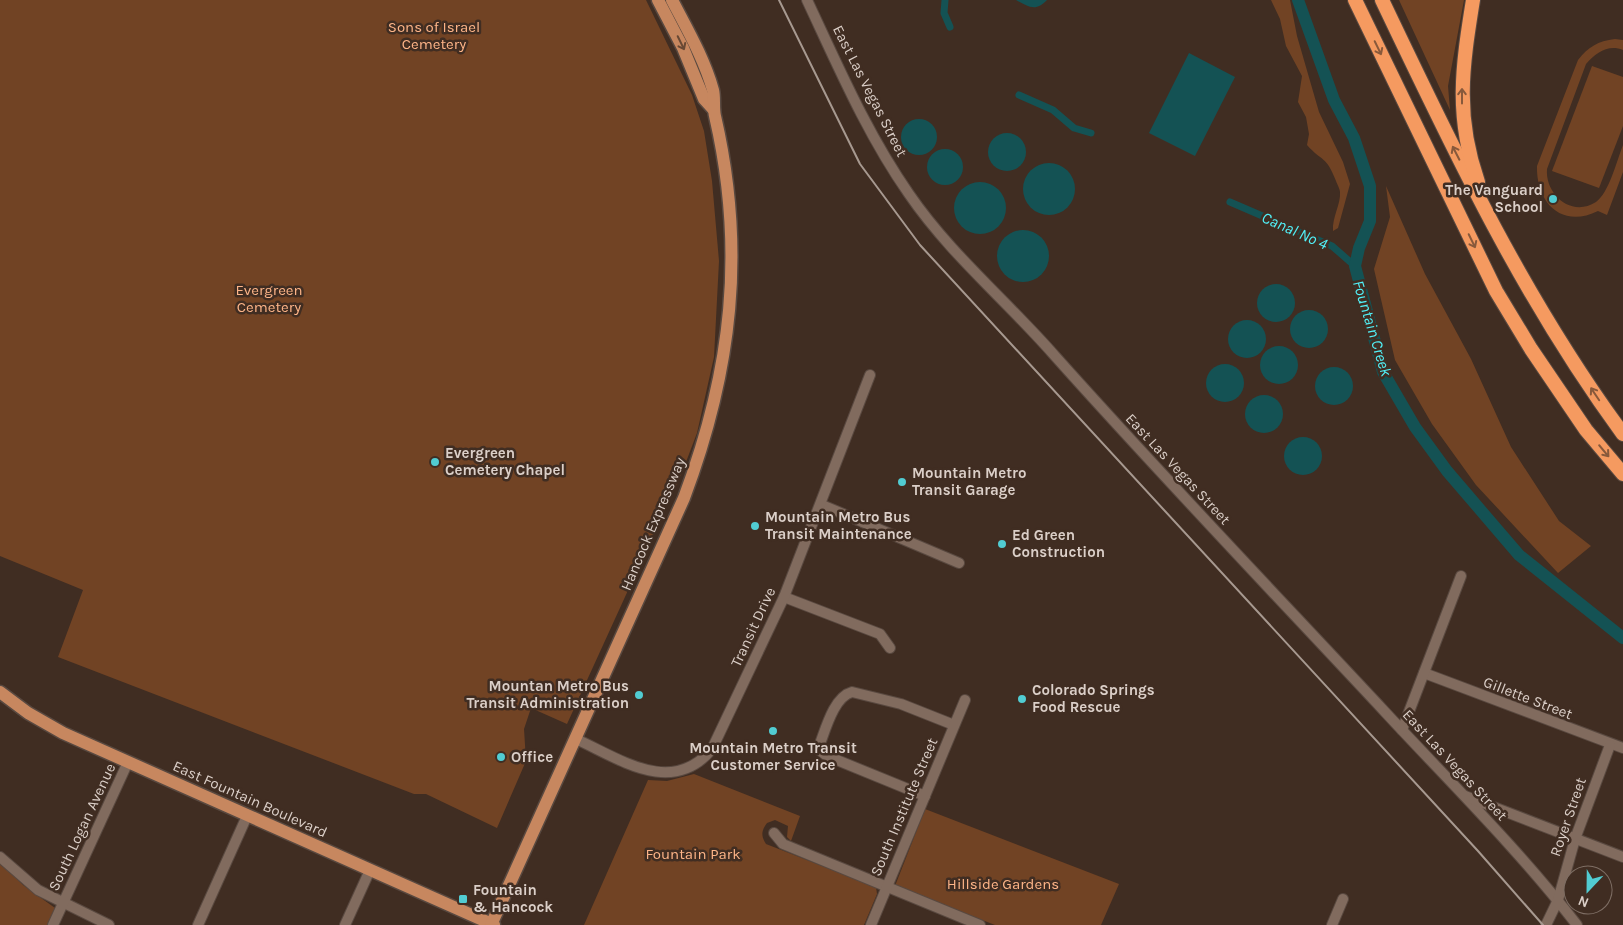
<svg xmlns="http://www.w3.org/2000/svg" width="1623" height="925" font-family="Karla,sans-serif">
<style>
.green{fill:#714324}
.water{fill:#145254}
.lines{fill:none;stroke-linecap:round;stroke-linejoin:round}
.canal{stroke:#145254;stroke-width:7}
.river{stroke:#145254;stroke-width:12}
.minor-casing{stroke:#594940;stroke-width:12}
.major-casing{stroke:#594940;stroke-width:15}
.highway-casing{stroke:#594940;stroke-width:16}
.minor{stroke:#816b5e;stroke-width:10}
.major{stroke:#c7875f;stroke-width:12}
.highway{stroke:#f59a60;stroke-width:14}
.rail{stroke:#a79990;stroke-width:2}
.oneway{stroke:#684834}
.oneway2{stroke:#88593b}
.poi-dot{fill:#51ccd2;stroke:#402d22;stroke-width:2}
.labels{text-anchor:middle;stroke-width:5;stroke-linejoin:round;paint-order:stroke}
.park-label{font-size:15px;fill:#feb588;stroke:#402d22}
.street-label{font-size:15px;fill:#dbcfc8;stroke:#402d22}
.poi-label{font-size:15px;font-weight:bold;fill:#dbcfc8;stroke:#402d22;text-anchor:start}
.water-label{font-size:16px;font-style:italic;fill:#51f1f8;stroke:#402d22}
</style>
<rect width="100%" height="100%" fill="#402d22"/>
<g class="green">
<polygon points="0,0 646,0 692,95 704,131 712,181 719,261 714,357 697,433 678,483 663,506 656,529 567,724 531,708 524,729 526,761 497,828 426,794 414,794 58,657 83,590 0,556"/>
<path d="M1271,0H1290L1297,36L1319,112L1343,162L1350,184L1338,228L1333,231C1332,217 1341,204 1340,192C1340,189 1337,184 1336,181C1326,155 1322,162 1307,145L1309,134L1306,117L1298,102L1302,76L1286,46L1280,19Z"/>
<polygon points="1399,0 1464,0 1448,86 1450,110"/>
<path d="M1615,39L1623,40V50C1608,44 1596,53 1586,64L1547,169C1545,194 1571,218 1596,202C1609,193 1617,160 1623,145V172L1607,215L1598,211C1562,229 1536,203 1537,166L1578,60C1588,47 1598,41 1615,39Z"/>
<polygon points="1592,66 1623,77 1623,126 1599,188 1552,171"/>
<polygon points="1386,186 1425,274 1471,359 1511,447 1559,521 1591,546 1558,573 1476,485 1432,424 1395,360 1374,269 1390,217"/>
<path d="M694,774L800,816L791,841L787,837L788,826L775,820L767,823C761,831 761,836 766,844L876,887L877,894L864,925H584L648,780L667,781Z"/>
<polygon points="925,809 1119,884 1101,925 995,925 895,886"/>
<polygon points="0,862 23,885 55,908 50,925 0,925"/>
</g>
<g class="water">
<path d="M1016,0H1047C1036,12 1029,7 1016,0Z"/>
<polygon points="1189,53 1235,77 1195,156 1149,133"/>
<circle cx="919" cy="137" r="18"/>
<circle cx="1007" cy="152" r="19"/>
<circle cx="945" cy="167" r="18"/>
<circle cx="1049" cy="189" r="26"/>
<circle cx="980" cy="208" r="26"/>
<circle cx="1023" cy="256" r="26"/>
<circle cx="1276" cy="303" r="19"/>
<circle cx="1309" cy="329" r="19"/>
<circle cx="1247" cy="339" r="19"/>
<circle cx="1279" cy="365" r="19"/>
<circle cx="1225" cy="383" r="19"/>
<circle cx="1334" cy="386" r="19"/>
<circle cx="1264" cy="414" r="19"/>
<circle cx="1303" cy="456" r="19"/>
</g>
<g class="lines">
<g class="canal">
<polyline points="945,0 944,13 950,27"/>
<polyline points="1019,95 1053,110 1074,128 1091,133"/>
<polyline points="1230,202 1332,246 1355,266"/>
</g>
<polyline class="river" points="1298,0 1334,100 1354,138 1370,186 1370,221 1359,248 1355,266 1383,372 1415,427 1447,471 1519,555 1623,638"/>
<defs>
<g id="minor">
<path d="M807,0C838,66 867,134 909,194C950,254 1007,301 1055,356C1163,477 1275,594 1386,713C1450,782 1519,850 1577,925"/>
<polyline points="822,505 959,563"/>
<polyline points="784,597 880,634 890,648"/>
<polyline points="1424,673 1623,748"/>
<polyline points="1402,730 1461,576"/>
<path d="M576,739C620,759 672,797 712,749L784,597L870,375"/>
<path d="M925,796L827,756L818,749C825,732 833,697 852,692L901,704L954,725"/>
<polyline points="1465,796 1623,857"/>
<polyline points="774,833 783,844 980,925"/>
<polyline points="0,857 38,890 109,925"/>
<polyline points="53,925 128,762"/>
<polyline points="198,925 247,816"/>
<polyline points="345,925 370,870"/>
<polyline points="871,925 965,700"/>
<polyline points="1332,925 1343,899"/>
<polyline points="1546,925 1558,900 1575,839 1610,745"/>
</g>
<g id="major">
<polyline points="658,0 683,48 704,99 714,110"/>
<polyline points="0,692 28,713 63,733 494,925"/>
<path d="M491,925L684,498C732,370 746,250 715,116C713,107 715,98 713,90C704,58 687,29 672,0"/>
</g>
<g id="highway">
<polyline points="1355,0 1496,291 1531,349 1586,430 1623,474"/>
<path d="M1382,0C1454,151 1523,298 1623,434"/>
<path d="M1473,0C1462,68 1455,116 1478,182"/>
</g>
</defs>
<use href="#minor" class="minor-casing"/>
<use href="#major" class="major-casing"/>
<use href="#highway" class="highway-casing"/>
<use href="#minor" class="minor"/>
<use href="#major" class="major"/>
<use href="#highway" class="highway"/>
<polyline class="rail" points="779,0 860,164 920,245 1478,851 1543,925"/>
</g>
<defs><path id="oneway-shaft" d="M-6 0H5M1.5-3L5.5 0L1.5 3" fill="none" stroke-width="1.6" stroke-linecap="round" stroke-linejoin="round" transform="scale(1.25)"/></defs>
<use class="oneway" href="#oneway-shaft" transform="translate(681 43) rotate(64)"/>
<g class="oneway2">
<use href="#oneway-shaft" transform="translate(1378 48) rotate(64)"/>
<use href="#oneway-shaft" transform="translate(1462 96) rotate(-90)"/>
<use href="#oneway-shaft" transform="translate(1456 153) rotate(-117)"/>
<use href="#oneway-shaft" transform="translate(1472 241) rotate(64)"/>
<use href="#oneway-shaft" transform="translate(1595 394) rotate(-124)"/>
<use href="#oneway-shaft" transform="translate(1604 451) rotate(50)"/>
</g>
<g class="poi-dot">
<circle cx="1553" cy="199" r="5"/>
<circle cx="435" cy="462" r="5"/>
<circle cx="902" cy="482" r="5"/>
<circle cx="755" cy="526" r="5"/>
<circle cx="1002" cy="544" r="5"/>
<circle cx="639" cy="695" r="5"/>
<circle cx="1022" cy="699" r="5"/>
<circle cx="773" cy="731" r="5"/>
<circle cx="501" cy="757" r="5"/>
<rect x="458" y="894" width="10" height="10" rx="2.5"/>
</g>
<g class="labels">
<g class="park-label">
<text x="434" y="32">Sons of Israel<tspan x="434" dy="17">Cemetery</tspan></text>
<text x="269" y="295">Evergreen<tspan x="269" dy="17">Cemetery</tspan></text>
<text x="693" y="859">Fountain Park</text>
<text x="1003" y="889">Hillside Gardens</text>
</g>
<g class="street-label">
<text transform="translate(870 91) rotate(63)" y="5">East Las Vegas Street</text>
<text transform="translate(1178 469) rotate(47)" y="5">East Las Vegas Street</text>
<text transform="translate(653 524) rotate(-67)" y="5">Hancock Expressway</text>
<text transform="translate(753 627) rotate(-65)" y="5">Transit Drive</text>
<text transform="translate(1528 698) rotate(21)" y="5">Gillette Street</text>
<text transform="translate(1455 765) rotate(47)" y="5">East Las Vegas Street</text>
<text transform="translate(250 799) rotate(24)" y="5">East Fountain Boulevard</text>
<text transform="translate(904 807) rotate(-67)" y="5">South Institute Street</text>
<text transform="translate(1568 817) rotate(-71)" y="5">Royer Street</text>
<text transform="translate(82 827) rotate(-65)" y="5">South Logan Avenue</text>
</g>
<g class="poi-label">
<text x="1543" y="195" text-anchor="end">The Vanguard<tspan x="1543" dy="17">School</tspan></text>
<text x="445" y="458">Evergreen<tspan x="445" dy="17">Cemetery Chapel</tspan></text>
<text x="912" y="478">Mountain Metro<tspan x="912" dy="17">Transit Garage</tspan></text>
<text x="765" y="522">Mountain Metro Bus<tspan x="765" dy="17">Transit Maintenance</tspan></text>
<text x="1012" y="540">Ed Green<tspan x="1012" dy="17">Construction</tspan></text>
<text x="629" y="691" text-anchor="end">Mountan Metro Bus<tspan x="629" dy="17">Transit Administration</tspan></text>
<text x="1032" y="695">Colorado Springs<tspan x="1032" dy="17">Food Rescue</tspan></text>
<text x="773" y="753" text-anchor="middle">Mountain Metro Transit<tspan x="773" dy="17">Customer Service</tspan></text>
<text x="511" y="762">Office</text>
<text x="473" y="895">Fountain<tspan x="473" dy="17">&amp; Hancock</tspan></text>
</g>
<g class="water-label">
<text transform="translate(1295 230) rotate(24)" y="6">Canal No 4</text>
<text transform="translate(1373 328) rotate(73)" y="6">Fountain Creek</text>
</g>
</g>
<g transform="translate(1588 890) rotate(202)"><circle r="24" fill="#402d22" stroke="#7e6e64"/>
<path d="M0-4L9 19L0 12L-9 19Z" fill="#51ccd2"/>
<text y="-8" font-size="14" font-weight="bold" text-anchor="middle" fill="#dbcfc8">N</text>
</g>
</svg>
